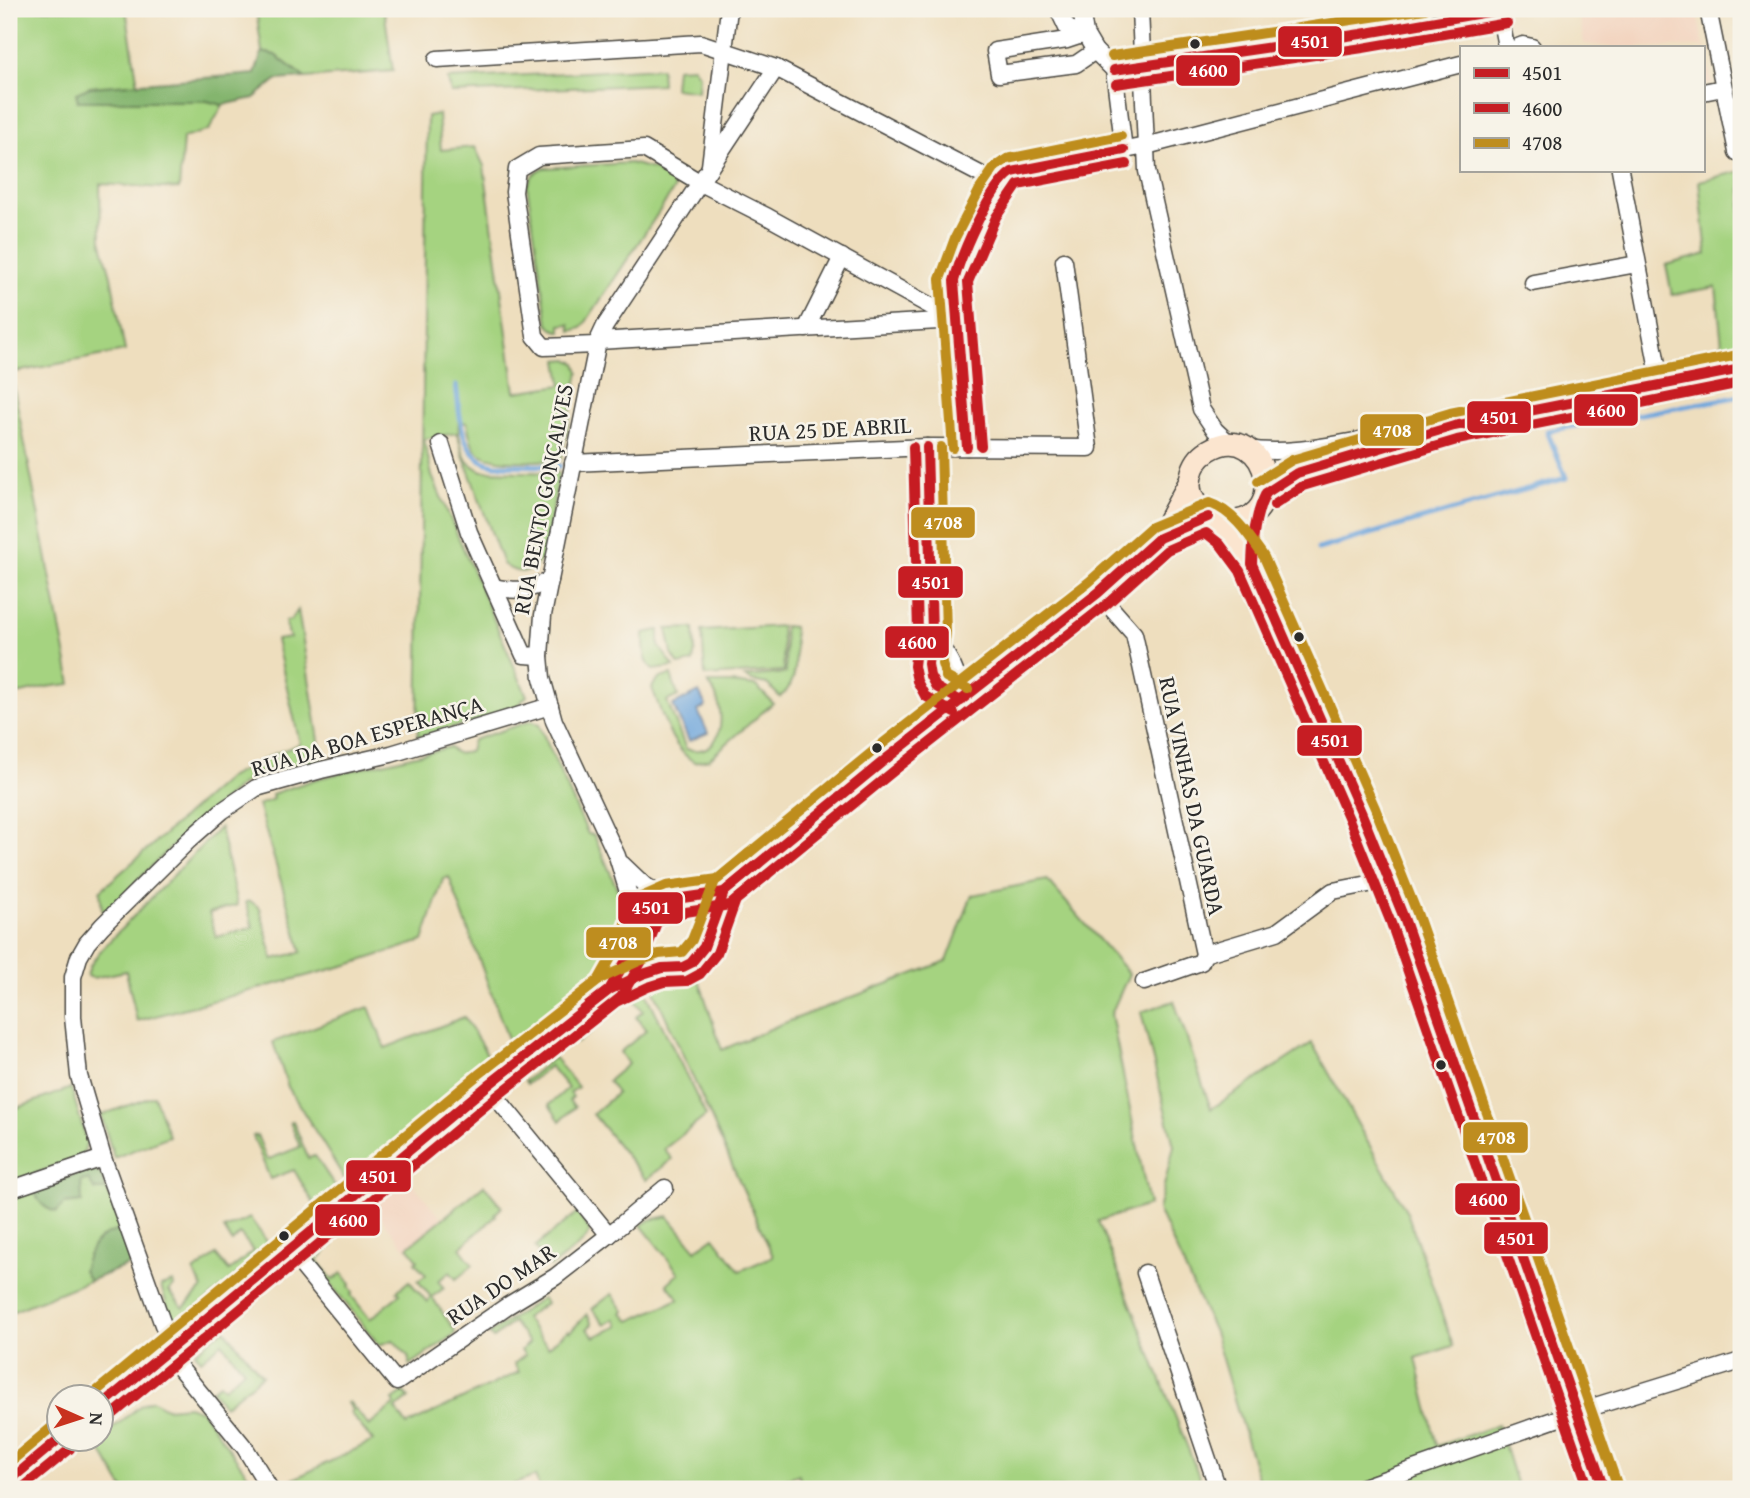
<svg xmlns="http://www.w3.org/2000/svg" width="1750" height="1498" font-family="'Gentium Book Plus',serif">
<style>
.built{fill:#f3d4bf}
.green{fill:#a5d380;stroke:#687f56;stroke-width:2}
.forest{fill:#84b56e;stroke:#58704c;stroke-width:2}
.water{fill:#6da5dc;stroke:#4c6884;stroke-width:2}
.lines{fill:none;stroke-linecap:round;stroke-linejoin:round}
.stream{stroke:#6da5dc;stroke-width:5}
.minor-casing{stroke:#484641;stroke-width:19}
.secondary-casing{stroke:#484641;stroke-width:24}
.minor{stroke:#fff;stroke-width:16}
.secondary{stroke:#fbe5cf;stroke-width:21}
.bus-1-casing{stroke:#f7f3e8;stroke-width:16}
.bus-2-casing{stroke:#f7f3e8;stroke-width:16}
.bus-3-casing{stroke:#f7f3e8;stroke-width:16}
.bus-1{stroke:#c61d23;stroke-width:10}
.bus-2{stroke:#c61d23;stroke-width:10}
.bus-3{stroke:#be8d1f;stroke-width:10}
.bus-dot{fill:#2b2b2b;stroke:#f7f3e8;stroke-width:2.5}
.labels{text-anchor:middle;stroke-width:5;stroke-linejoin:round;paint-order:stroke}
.street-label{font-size:23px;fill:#2b2b2b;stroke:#f7f3e8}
.line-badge{stroke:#f7f3e8;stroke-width:2.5}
.badge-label{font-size:19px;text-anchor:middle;font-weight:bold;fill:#fff}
</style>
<rect width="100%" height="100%" fill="#f7f3e8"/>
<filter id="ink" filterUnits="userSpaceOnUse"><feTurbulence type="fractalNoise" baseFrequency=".0143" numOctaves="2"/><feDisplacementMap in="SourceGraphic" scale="14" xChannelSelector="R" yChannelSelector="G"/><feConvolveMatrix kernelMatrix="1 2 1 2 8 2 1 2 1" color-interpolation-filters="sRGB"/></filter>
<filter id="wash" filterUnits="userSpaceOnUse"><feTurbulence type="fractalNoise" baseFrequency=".00686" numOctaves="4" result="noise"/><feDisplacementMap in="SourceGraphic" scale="28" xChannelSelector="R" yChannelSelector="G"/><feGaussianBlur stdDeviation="1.57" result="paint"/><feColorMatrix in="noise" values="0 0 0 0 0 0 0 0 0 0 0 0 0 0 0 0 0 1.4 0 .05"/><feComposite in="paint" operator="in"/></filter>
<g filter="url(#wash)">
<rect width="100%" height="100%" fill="#eedebe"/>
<g class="built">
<polygon points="1578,9 1696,9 1712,83 1703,84 1703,47 1611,47 1584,44"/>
<polygon points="408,1178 442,1219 406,1249 372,1207"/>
</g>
<g class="green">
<polygon points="9,9 126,9 138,85 90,87 78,101 207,101 223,105 209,130 183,138 179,189 100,184 101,240 111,276 125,351 11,373 71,684 46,687 9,696"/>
<polygon points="256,9 384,9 393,71 305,78 275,55 262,52"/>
<polygon points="693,67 699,75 698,91 674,88 676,68"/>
<polygon points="661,68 662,84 451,93 448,79"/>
<path d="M438,114L441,150L475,147L484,166L515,392L562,385L558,360L568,359L576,363L579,372L561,460C539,460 489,467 475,449C470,442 469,431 467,423L459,422C457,432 462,454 468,462C472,466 478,469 483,471L559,473L545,554C534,572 521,578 503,564L464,458L457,433L424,439L432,476L527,696L512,711L418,737L427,116Z"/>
<path d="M630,163L653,169L672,181L674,189L582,328L571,331L570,324L561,325V332L553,329L548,324L527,186C531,177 535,170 544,168Z"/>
<polygon points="1741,171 1741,352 1723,354 1716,287 1672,295 1666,265 1707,254 1699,181"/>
<path d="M298,610L322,759C303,766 283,763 264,771C248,777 233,792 220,803C180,837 143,874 107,913L102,910L100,891L228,778L274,754L300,744L276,640L290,638L285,621L291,620Z"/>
<polygon points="781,626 784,671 705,676 702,631"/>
<path d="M784,626L793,627C795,650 802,681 780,697L767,684L752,681L745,677L786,673Z"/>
<polygon points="694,628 695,650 693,662 679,665 672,654 667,629"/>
<path d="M659,630V646L674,667L653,670C643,661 644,645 644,633Z"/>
<path d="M671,675L678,696L667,701L686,749C728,759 727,704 708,683H731L756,686L773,703L709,759L694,762C670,747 662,713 652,688C656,679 662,677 671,675Z"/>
<path d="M531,721L539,725L588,834L594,835L623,902L629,927L626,951L601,983L512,1050L449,877L443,879L423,941L351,964L137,1021L126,971L93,978L87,976L90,966L100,951L220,827L237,905L209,913L216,937L253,927L246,902L250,901L260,908L273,959L302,952L258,805L273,799L272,794L316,779L450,747C456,756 461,754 470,751L473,740Z"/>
<polygon points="1047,880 1129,974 1111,1014 1149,1205 1098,1221 1204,1489 801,1489 799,1474 758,1489 540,1489 535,1476 502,1489 285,1489 283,1484 373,1441 350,1413 352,1410 347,1403 349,1402 369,1426 395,1404 393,1400 404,1392 409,1398 395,1409 407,1425 519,1372 514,1364 525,1355 521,1350 529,1343 513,1322 493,1338 489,1334 542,1298 546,1303 525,1318 548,1347 568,1330 570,1332 587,1314 592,1324 587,1329 594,1337 619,1326 615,1319 605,1325 592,1309 612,1294 624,1311 622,1313 630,1321 679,1299 667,1284 679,1273 641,1225 650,1220 668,1216 696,1250 714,1237 740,1271 773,1256 652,986 698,977 722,1050 779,1025 947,961 972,895"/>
<polygon points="642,984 706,1116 664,1149 672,1159 646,1180 593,1114 617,1093 608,1081 628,1064 620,1052 647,1030 636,1017 643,1011 632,997 577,1043 575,1040"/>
<polygon points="1174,1001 1211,1109 1312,1043 1407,1212 1453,1346 1416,1358 1437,1446 1498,1425 1518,1489 1261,1489 1214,1332 1158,1210 1174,1146 1141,1012"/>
<polygon points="369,1007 385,1048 464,1017 493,1064 348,1184 288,1087 273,1042"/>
<polygon points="554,1057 578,1087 570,1093 573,1097 569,1101 575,1107 560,1121 549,1105 568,1088 550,1066 527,1084 525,1081"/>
<polygon points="71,1088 87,1142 82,1157 9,1183 9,1111"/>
<polygon points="154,1096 169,1136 114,1158 101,1115"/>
<polygon points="293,1121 308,1158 315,1156 339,1192 317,1209 294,1170 270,1179 253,1136 257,1135 267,1160 300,1147 290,1122"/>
<polygon points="91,1169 101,1174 122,1230 131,1264 9,1313 9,1198"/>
<polygon points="484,1185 502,1207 495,1214 496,1216 460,1248 473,1265 456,1279 450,1272 438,1281 444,1288 432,1297 455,1331 455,1334 410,1365 408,1356 393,1340 379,1345 314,1263 314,1258 330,1241 333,1245 317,1260 333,1280 342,1273 351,1284 349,1286 353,1292 351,1295 370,1319 400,1294 397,1291 409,1281 427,1302 431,1297 418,1281 426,1275 415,1262 418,1260 408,1247"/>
<polygon points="577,1213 589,1229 589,1234 583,1242 551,1267 535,1247"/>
<polygon points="250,1218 271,1247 174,1328 161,1286 173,1282 174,1286 169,1291 183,1308 203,1288 194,1272 216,1255 229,1271 254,1251 240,1234 232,1242 224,1229"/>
<polygon points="224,1329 262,1375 224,1406 212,1390 220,1383 224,1388 244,1370 222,1343 201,1360 195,1352"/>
<polygon points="152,1400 166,1408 188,1406 202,1411 258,1489 124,1489 96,1442 141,1405"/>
</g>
<g class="forest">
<polygon points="262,52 275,55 305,78 276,80 254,98 223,105 207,101 78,101 76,93 90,87 255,74"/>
<path d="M91,1169L101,1174L107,1190H95L88,1180L81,1181L82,1202L64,1204L57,1212C44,1209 38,1202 34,1189Z"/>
<path d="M122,1230L131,1264L89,1281L83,1270C89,1248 97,1233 122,1230Z"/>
</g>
<polygon class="water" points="699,692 706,706 698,711 708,733 689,741 673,705"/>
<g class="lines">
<g class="stream">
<path d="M456,386C461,415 458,459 495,465L560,466"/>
<polyline points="1318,549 1566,478 1547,431 1741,396"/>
</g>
</g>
</g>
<g filter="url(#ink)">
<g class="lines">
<defs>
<g id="minor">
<polyline points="1058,9 1067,28 1085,34"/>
<polyline points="1081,9 1085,34 1095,51 1114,70 1124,150"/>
<polyline points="1140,9 1147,171 1201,409 1215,430 1231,445"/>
<polyline points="1708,9 1737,152 1741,151"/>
<polyline points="1499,10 1506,47"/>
<polyline points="1085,34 1067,40 995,51 999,74 1076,64 1095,51"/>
<polyline points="1361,34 1372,9"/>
<polyline points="1518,47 1523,45 1532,47"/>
<polyline points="437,59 701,43 776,68 999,184"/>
<polyline points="1114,70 1361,34 1505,9"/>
<polyline points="1703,92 1723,88"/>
<polyline points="710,166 729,9"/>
<polyline points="1620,170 1661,385"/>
<polyline points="1533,283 1637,264"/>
<polyline points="806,329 842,257"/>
<polyline points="598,341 956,320"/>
<polyline points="596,345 544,347 535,336 514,192 517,169 539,156 644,149 701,183 768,217 956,320"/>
<polyline points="441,444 469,532 524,655 540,656"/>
<path d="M927,447L932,633L928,664L930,676L936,687L961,701C961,674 947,655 932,633"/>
<polyline points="967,447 954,281 958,263 999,184 1011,172 1020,170 1146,146 1461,64"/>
<path d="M1247,449C1292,456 1339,443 1384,436C1504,418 1622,393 1741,369"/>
<polyline points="573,463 927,447 1089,448 1064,261"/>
<polyline points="1266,493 1297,473 1397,443"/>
<path d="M494,587C518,592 528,591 550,580"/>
<polyline points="1098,593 1134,634 1204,954 1201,962 1144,982"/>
<polyline points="622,864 644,885 669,900"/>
<polyline points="638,925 617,856 554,721 542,678 540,656 543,615 598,341 605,326 776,68"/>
<polyline points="1204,954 1277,932 1333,891 1389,880"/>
<polyline points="9,1190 103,1158"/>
<polyline points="609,1235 665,1188"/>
<polyline points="290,1251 397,1382 507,1306 555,1277 609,1235 487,1086"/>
<polyline points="1145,1273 1218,1489"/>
<polyline points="171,1347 103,1158 79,1076 73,1017 73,977 79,957 87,943 102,926 189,840 222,811 256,788 321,770 391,754 550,706"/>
<polyline points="166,1351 245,1448 270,1489"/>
<polyline points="1357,1489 1576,1412 1741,1361"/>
</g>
<g id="secondary">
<path d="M1215,520C1297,536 1269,414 1209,450C1199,456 1193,466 1191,476C1184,506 1213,516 1230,534C1239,543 1245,554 1252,564L1362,814L1404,918L1604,1489"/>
<polyline points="1159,538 1190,481"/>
<polyline points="637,936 642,952 654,965 673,969 691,963 704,947 724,892 886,759 1098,593 1159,538 1208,517"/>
<polyline points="609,990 629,955 643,916 650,908 669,900 724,892"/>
<polyline points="102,1405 487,1086 609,990 662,968"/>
<polyline points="9,1481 61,1438"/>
</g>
</defs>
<use href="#minor" class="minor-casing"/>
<use href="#secondary" class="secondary-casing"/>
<use href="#minor" class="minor"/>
<use href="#secondary" class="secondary"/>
<defs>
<g id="bus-1">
<polyline points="1114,70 1361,34 1505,9"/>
<polyline points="927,447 932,633 928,664 930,676 936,687 961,701"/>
<path d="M967,447L954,281C961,255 990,186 1012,172L1124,150"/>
<path d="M1266,493C1254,517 1253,538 1252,564L1362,814L1404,918L1604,1489"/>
<polyline points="1266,493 1297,473 1454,426 1741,369"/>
<polyline points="588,1006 609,990 629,955 643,916 650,908 669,900 724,892 758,864"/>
<polyline points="102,1405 487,1086 609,990 643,974 662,968 683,967 691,963 704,947 724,892 886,759 1098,593 1159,538 1208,517"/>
<polyline points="9,1481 60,1438"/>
</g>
<g id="bus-2">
<polyline points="1116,84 1363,48 1507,23"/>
<polyline points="981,446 968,282 996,217 1018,185 1127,164"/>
<polyline points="913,447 918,632 914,666 917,681 925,696 954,713"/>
<polyline points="1274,505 1303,486 1457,440 1741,383"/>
<polyline points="596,1017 621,997 642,961 658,920 673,914 730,905 767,875"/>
<polyline points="111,1416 496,1097 616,1002 648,987 664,982 687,981 700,974 717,953 736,900 895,770 1107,604 1167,550 1206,533 1220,544 1240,571 1349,819 1391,923 1589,1489"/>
<polyline points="21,1489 70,1449"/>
</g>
<g id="bus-3">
<polyline points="1112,56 1425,9"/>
<polyline points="941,447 946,633 942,664 946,677 968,689"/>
<polyline points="953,448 940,279 955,238 980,189 995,167 1007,159 1121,136"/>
<polyline points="1258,481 1292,460 1450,413 1738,355"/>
<polyline points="580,995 598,981 616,949 630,910 641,897 666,886 718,879 749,853"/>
<path d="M93,1394L478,1075L600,979L639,961L659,954L682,952L692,940L715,881L877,748L1089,582L1151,527L1209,503C1234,511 1250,537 1264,557L1375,808L1417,913L1617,1484"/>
<polyline points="9,1463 52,1427"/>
</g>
</defs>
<use href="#bus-1" class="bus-1-casing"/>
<use href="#bus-2" class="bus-2-casing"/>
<use href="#bus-3" class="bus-3-casing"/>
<use href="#bus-1" class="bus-1"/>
<use href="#bus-2" class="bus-2"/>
<use href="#bus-3" class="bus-3"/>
</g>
</g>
<g class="bus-dot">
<circle cx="1195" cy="44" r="6"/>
<circle cx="1299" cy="637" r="6"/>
<circle cx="877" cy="748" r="6"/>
<circle cx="1441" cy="1065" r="6"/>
<circle cx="284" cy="1236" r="6"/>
</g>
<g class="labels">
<g class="street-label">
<text transform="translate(830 429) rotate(-3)" y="8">RUA 25 DE ABRIL</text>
<text transform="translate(543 499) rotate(-79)" y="8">RUA BENTO GONÇALVES</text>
<text transform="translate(367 736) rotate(-16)" y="8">RUA DA BOA ESPERANÇA</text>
<text transform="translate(1192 796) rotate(78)" y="8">RUA VINHAS DA GUARDA</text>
<text transform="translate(501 1284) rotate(-34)" y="8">RUA DO MAR</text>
</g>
</g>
<g class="line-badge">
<rect x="1277" y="25" width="66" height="33" rx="7" fill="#c61d23"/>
<rect x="1175" y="54" width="66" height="33" rx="7" fill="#c61d23"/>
<rect x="1573" y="393" width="66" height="34" rx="7" fill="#c61d23"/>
<rect x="1466" y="400" width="66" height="34" rx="7" fill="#c61d23"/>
<rect x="1359" y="413" width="66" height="34" rx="7" fill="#be8d1f"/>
<rect x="910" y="506" width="66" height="33" rx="7" fill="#be8d1f"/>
<rect x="897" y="565" width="67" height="34" rx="7" fill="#c61d23"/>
<rect x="884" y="625" width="66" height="34" rx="7" fill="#c61d23"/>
<rect x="1296" y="724" width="67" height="33" rx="7" fill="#c61d23"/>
<rect x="617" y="891" width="67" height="34" rx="7" fill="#c61d23"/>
<rect x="585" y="926" width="67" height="33" rx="7" fill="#be8d1f"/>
<rect x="1462" y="1121" width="67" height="33" rx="7" fill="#be8d1f"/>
<rect x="345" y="1159" width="67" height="34" rx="7" fill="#c61d23"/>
<rect x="1454" y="1182" width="67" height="34" rx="7" fill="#c61d23"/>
<rect x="314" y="1203" width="67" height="34" rx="7" fill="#c61d23"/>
<rect x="1483" y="1221" width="66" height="34" rx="7" fill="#c61d23"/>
</g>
<g class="badge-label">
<text x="1310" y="48">4501</text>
<text x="1208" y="77">4600</text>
<text x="1606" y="417">4600</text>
<text x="1499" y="424">4501</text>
<text x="1392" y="437">4708</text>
<text x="943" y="529">4708</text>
<text x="931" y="589">4501</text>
<text x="917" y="649">4600</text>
<text x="1330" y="747">4501</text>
<text x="651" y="914">4501</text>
<text x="618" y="949">4708</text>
<text x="1496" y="1144">4708</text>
<text x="378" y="1183">4501</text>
<text x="1488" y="1206">4600</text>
<text x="348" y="1227">4600</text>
<text x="1516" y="1245">4501</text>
</g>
<rect width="1750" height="1498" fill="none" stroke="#f7f3e8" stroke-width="35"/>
<rect x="1460" y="46" width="245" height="126" fill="#f7f3e8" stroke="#a5a39c" stroke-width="2"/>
<rect x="1474" y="68" width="35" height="10" fill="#c61d23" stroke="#a5a39c" stroke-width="2"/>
<text x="1522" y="80" font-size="21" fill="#2b2b2b">4501</text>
<rect x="1474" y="103" width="35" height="10" fill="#c61d23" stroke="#a5a39c" stroke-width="2"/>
<text x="1522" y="116" font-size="21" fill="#2b2b2b">4600</text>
<rect x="1474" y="138" width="35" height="10" fill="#be8d1f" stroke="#a5a39c" stroke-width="2"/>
<text x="1522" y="150" font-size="21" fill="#2b2b2b">4708</text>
<g transform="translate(80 1418) rotate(93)"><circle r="33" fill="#f7f3e8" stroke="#a5a39c" stroke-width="2"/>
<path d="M0-5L12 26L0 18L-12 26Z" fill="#c8321e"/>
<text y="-10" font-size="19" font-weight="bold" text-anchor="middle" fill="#2b2b2b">N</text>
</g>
</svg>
